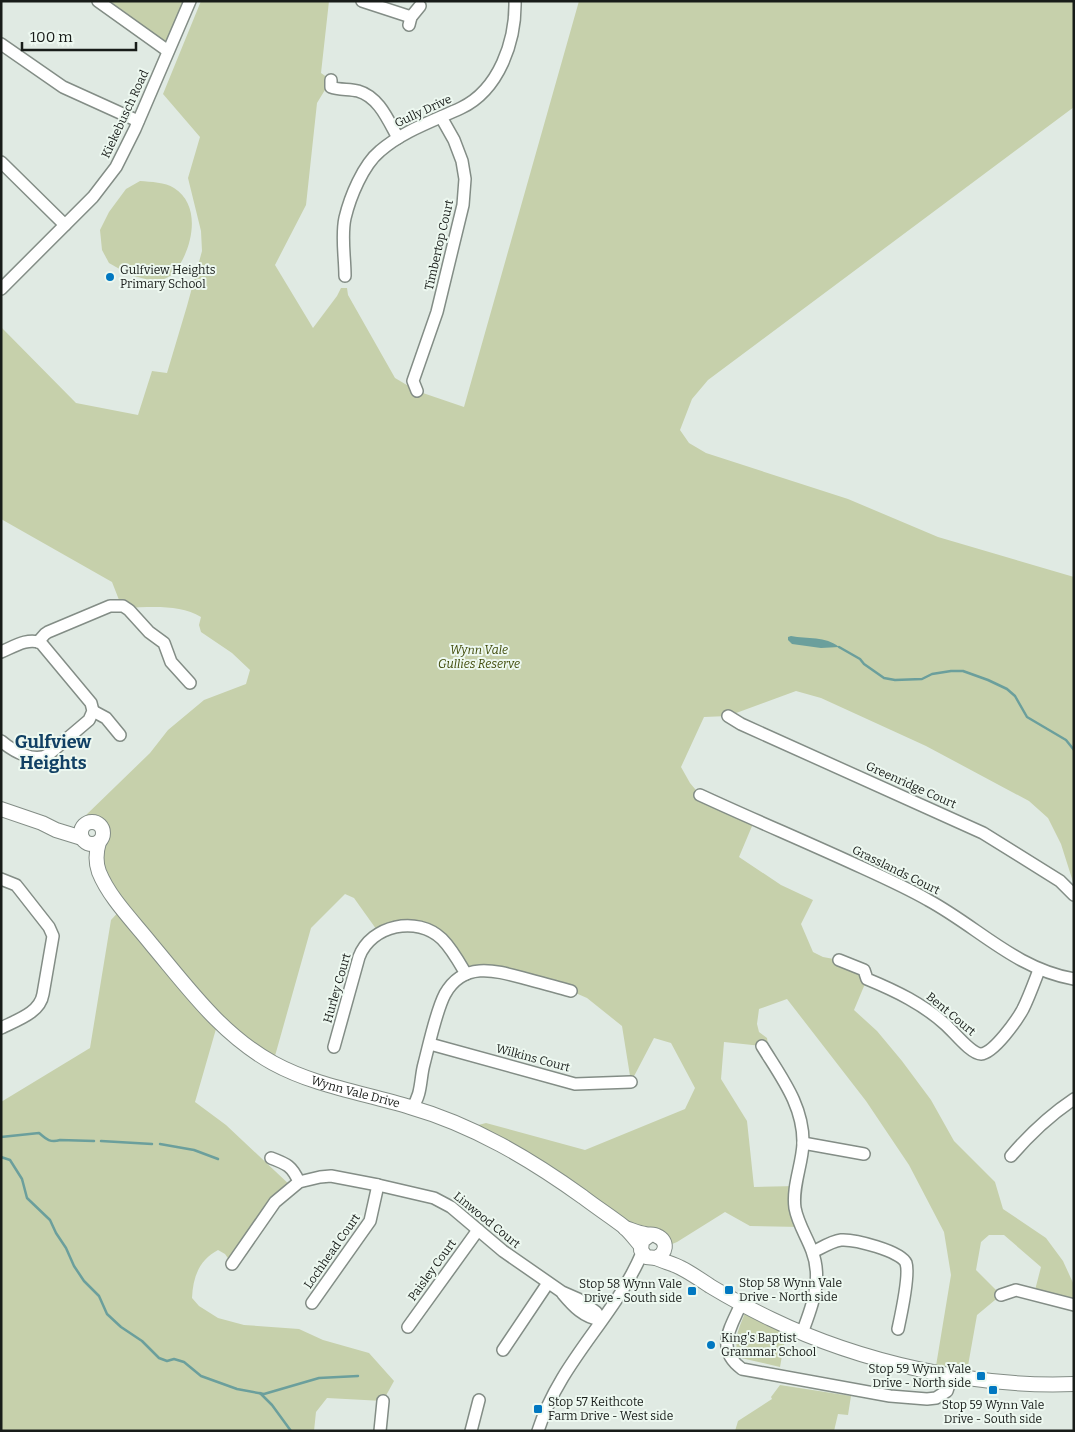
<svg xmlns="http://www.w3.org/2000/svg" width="1075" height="1432" font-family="Bitter,serif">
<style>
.green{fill:#c6d0ab}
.water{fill:#6b9f9c}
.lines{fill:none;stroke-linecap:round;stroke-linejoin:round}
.stream{stroke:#6b9f9c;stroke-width:2.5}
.minor-casing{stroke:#838d86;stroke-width:14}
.major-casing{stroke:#838d86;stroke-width:16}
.minor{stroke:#fff;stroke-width:11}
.major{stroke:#fff;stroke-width:14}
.poi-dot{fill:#0178c1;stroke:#edf8f0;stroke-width:2}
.labels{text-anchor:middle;stroke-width:4;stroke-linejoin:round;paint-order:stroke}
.street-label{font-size:12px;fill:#181c19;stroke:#edf8f0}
.poi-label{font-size:12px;fill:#181c19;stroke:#edf8f0;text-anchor:start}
.park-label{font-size:12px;font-style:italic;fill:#3e4907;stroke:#edf8f0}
.district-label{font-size:18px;font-weight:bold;fill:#114064;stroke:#edf8f0}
</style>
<rect width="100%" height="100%" fill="#e0eae3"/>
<g class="green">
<polygon points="99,1 190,1 168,51"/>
<path d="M201,1H329L321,73L331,80L317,103L306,205L275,265L313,328L337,296L341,288H347L348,295L395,378L417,391L464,407L579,1H1074V107L708,380L692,399L680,430L689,443L706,453L848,499L938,537L1074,577V885L1061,844L1048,818L1029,801L926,746L821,698L796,691L728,716L704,717L681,767L690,783L700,795L755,819L739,857L781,885L813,900L801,924L813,952L823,957L839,960L867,979L854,1010L877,1031L902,1061L931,1100L954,1141L995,1182L1003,1209L1046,1238L1063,1261L1074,1285V1305L1034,1294L1041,1267L1004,1235H989L981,1242L976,1270L1001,1295L977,1315L966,1377L935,1372L951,1275L944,1232L909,1165L866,1101L787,999L759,1009L757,1024L759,1032L767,1038L768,1045L762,1046L724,1042L721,1079L747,1121L754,1187L796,1186L801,1227L750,1226L725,1212L677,1242L665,1247L650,1235L467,1128L486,1123L585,1150L685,1109L695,1088L671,1043L654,1038L631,1082L622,1026L587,998L571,991L502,972L466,974L451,949L426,930L379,933L354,898L345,894L311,928L273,1063L218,1022L195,1102L226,1125L292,1187L232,1264L225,1254L218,1250C199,1260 193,1277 192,1298L199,1306L218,1318L244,1325L299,1329L323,1340L369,1353L394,1381L383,1401L327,1398L316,1412L314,1431H1V1102L90,1048L111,920L122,908L105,883L101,841L103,836V828L96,822H87L83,818L150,753L168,730L204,700L246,684L250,670L232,653L201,632L199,625L201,617C180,604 150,607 126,608L121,605L112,582L1,519V327L76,403L138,415L152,371L167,373L187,306L202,251L201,231L188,178L200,137L163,94Z"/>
<path d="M140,181C151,182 165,182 174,188C203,206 192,251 174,273C170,277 162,280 157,282L130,275L109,263L102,250L100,230L109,212L126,189Z"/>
<path d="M745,1313L786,1333L780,1367L741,1358C731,1344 739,1328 745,1313Z"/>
<polygon points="780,1385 851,1396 848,1415 838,1414 834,1431 735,1431 738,1421 772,1399 771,1397"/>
</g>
<path class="water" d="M791,636C807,639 826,636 839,647L821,648L792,644L788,640V637Z"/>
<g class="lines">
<g class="stream">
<polyline points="839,647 860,659 864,664 884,678 895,680 922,679 932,674 951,671 963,671 988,680 1007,689 1015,696 1027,717 1066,740 1074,750"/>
<path d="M1,1137L39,1133C46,1139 50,1143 60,1140L94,1141"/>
<polyline points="101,1141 152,1144"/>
<polyline points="160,1144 194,1150 218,1159"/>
<polyline points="1,1157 10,1160 22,1179 27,1198 50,1220 56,1233 66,1248 74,1266 84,1281 99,1296 107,1314 121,1327 142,1341 159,1358 167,1361 174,1359 184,1362 201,1376 237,1389 264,1394 319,1378 358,1376"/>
<polyline points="260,1393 272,1405 291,1431"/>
</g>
<defs>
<g id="minor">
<polyline points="98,1 168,51"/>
<polyline points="362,1 411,17"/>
<polyline points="409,25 411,17 420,6"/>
<polyline points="1,44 63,87 138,121"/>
<path d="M331,80V87C338,90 349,89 358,91C379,97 388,120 398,138"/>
<polyline points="1,162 65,225"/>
<path d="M345,276C345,257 341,236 345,218C350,197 363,165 380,151C403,131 433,121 461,108C499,90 516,41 515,1"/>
<polyline points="1,289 93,197 116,167 135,129 190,1"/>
<polyline points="417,391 413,381 437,312 463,205 465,179 462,161 454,140 441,117"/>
<polyline points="38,642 45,634 48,632 110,606 123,606 129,610 149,632 164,643 171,662 190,683"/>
<path d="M1,652C13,647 28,637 41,643L91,703L93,711L89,720L49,754C35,764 13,751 1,741"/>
<polyline points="93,711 106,718 120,735"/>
<polyline points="728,716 741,724 983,833 1060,881 1074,895"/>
<path d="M700,795C754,820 809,843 863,868C885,878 907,888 928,900C978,927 1016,969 1074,979"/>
<path d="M1,879L16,885L20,890L49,927L53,936L43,994C40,1013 17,1020 1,1028"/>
<path d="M839,960L864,970L867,979C896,991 923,1004 946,1025C954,1032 971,1054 981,1054C994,1053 1017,1020 1023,1009C1029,997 1034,983 1039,970"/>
<polyline points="430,1044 575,1084 631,1082"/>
<path d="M762,1046C781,1077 804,1106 803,1144C802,1165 792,1187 795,1208C798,1224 807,1237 812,1251C823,1279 812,1307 802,1333"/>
<path d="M334,1047L359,957C371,925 417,915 442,939C452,949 459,962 466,974"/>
<path d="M412,1107C422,1095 420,1078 424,1064C429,1045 436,1011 445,994C464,960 497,971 527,979C542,983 557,987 571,991"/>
<polyline points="803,1143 864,1154"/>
<path d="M1011,1156C1029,1135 1050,1115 1074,1099"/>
<path d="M271,1158C287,1164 292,1166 299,1182"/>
<path d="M813,1252C821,1248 832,1241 841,1240C854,1239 901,1251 906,1263C910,1275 901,1315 898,1329"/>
<polyline points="232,1264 275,1202 299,1182 320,1177 331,1176 378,1185 434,1198 451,1207 503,1251 562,1292 578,1299 596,1312 601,1320"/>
<path d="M563,1294C573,1306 584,1318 601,1320"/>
<polyline points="1001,1295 1016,1290 1074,1305"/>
<polyline points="312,1303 370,1221 378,1185"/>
<path d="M741,1304C730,1329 715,1349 742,1369L890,1396L927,1399L936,1398L947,1391L952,1375"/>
<polyline points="408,1327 478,1230"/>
<polyline points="503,1350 548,1283"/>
<polyline points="380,1431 383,1401"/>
<polyline points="471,1431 479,1400"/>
<path d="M538,1431C560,1361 615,1317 642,1253"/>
</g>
<g id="major">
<polyline points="1,809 42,823 56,830 82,838"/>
<circle cx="92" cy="833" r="11"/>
<path id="s1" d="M99,842C96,852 95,861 99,872C110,899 134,922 152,945C189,989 222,1035 273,1063C315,1086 364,1093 410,1107C473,1125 530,1159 583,1197C596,1207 610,1216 623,1226C630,1232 635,1239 641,1246"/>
<path d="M625,1228C632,1230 638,1233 645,1234C649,1235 654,1234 657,1236C669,1241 666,1254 656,1258L646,1257L641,1250L642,1241L650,1235"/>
<path d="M656,1258C665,1262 674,1264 681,1268C691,1273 701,1280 710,1286C730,1298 750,1309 771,1319C860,1362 974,1388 1074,1384"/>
</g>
</defs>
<use href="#minor" class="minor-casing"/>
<use href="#major" class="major-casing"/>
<use href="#minor" class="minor"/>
<use href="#major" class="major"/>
</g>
<g class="poi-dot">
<circle cx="110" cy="277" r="5"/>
<rect x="724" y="1285" width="10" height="10" rx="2.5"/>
<rect x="687" y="1286" width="10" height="10" rx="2.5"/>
<circle cx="711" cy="1345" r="5"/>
<rect x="976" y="1371" width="10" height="10" rx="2.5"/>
<rect x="988" y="1385" width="10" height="10" rx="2.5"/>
<rect x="533" y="1404" width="10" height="10" rx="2.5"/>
</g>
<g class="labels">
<g class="street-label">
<text transform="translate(423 111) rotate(-25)" y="4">Gully Drive</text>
<text transform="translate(125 114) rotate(-65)" y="4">Kiekebusch Road</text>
<text transform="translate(439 245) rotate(-77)" y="4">Timbertop Court</text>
<text transform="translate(911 785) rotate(24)" y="4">Greenridge Court</text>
<text transform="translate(896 870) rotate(26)" y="4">Grasslands Court</text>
<text transform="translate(337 988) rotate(-74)" y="4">Hurley Court</text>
<text transform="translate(951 1014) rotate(40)" y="4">Bent Court</text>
<text transform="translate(533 1058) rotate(15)" y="4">Wilkins Court</text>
<text dy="4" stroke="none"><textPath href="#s1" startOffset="379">Wynn Vale Drive</textPath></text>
<text transform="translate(487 1220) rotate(39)" y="4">Linwood Court</text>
<text transform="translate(332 1251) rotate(-55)" y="4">Lochhead Court</text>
<text transform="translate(432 1270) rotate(-54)" y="4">Paisley Court</text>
</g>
<g class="poi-label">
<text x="120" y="274">Gulfview Heights<tspan x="120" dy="14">Primary School</tspan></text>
<text x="739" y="1287">Stop 58 Wynn Vale<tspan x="739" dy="14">Drive - North side</tspan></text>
<text x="682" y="1288" text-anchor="end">Stop 58 Wynn Vale<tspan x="682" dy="14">Drive - South side</tspan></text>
<text x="721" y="1342">King's Baptist<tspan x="721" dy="14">Grammar School</tspan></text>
<text x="971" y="1373" text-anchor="end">Stop 59 Wynn Vale<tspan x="971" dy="14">Drive - North side</tspan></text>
<text x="548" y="1406">Stop 57 Keithcote<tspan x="548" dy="14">Farm Drive - West side</tspan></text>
<text x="993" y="1409" text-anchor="middle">Stop 59 Wynn Vale<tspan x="993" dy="14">Drive - South side</tspan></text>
</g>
<g class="park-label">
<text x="479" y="654">Wynn Vale<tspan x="479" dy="14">Gullies Reserve</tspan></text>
</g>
<g class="district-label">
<text x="53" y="748">Gulfview<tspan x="53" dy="21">Heights</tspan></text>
</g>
</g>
<rect width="1075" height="1432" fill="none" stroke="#181c19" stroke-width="5"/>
<path d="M22 42v8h114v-8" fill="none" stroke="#181c19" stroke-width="2.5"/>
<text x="30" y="42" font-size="15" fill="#181c19" stroke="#edf8f0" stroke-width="4" paint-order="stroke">100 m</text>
</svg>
